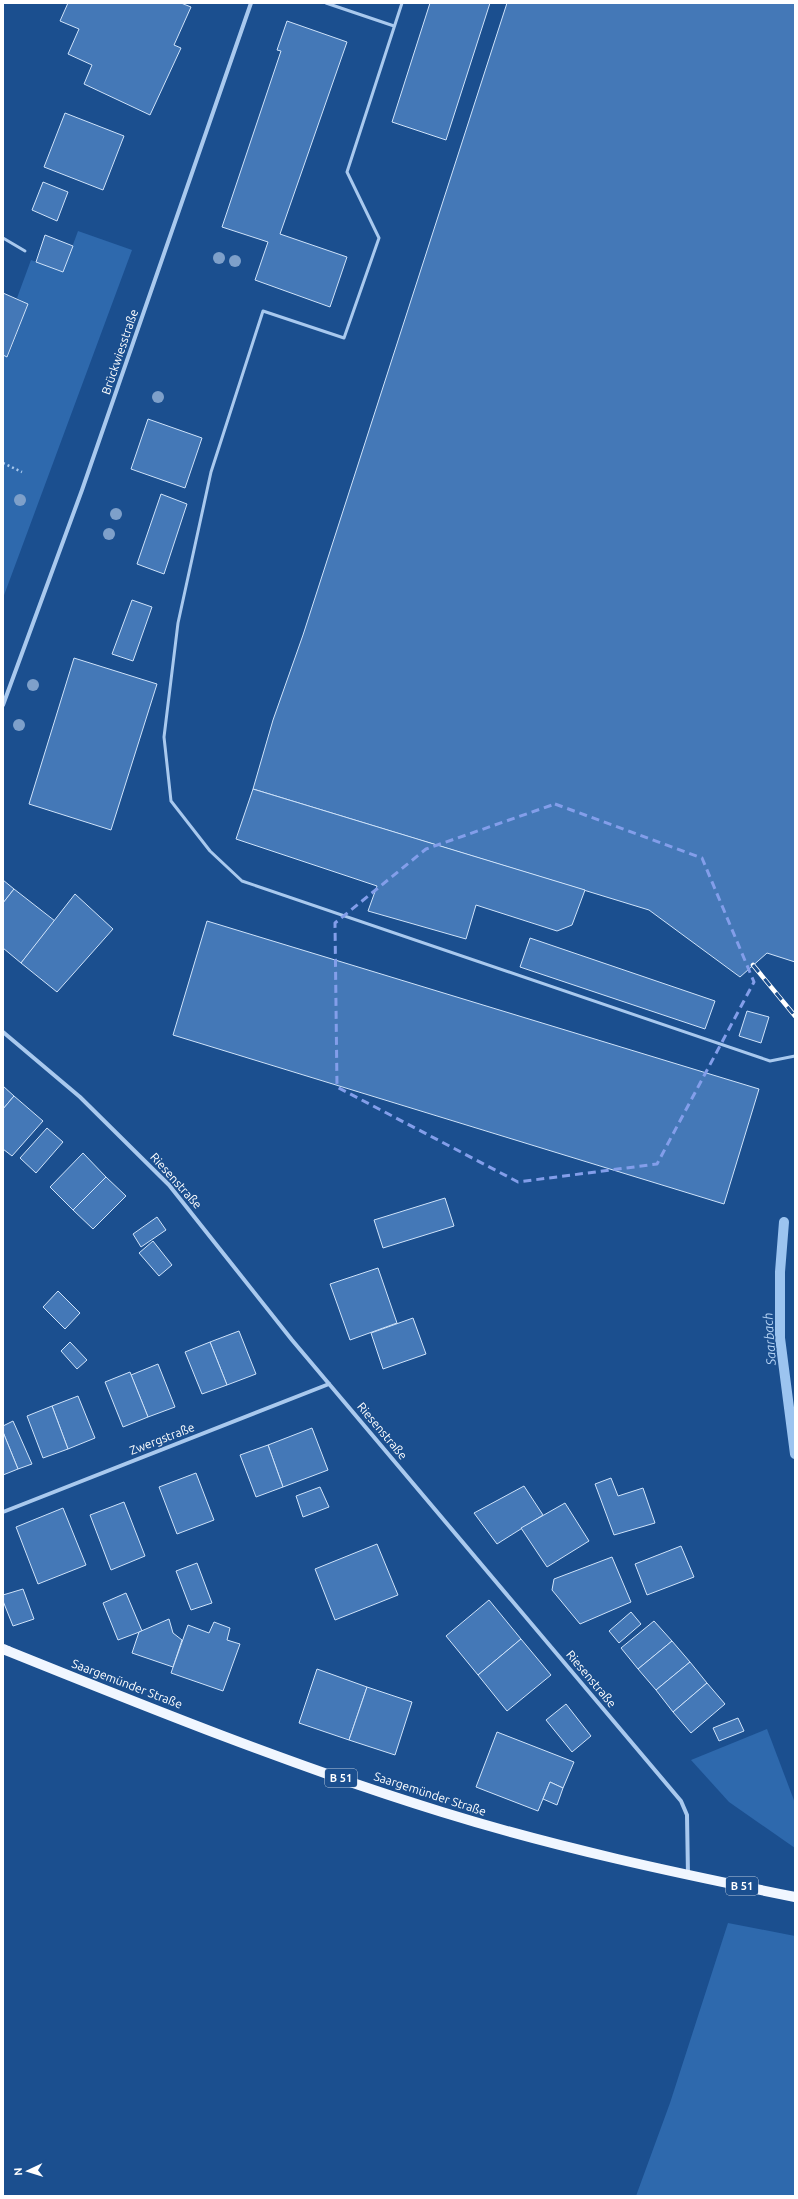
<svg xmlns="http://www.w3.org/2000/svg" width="798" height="2199" font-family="Ubuntu,sans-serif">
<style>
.green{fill:#2e69ad}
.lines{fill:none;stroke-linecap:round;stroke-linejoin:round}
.stream{stroke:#9cc4f0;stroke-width:10}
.building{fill:#4478b7;stroke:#cfe3fa}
.path{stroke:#a9c9ee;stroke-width:2.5;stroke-dasharray:2 3;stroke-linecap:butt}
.service{stroke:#a9c9ee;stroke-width:3}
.minor{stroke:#a9c9ee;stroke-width:4}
.primary{stroke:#f0f6ff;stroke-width:10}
.rail-casing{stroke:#fff;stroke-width:4.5}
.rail{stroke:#1b4f8f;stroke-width:3;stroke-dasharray:9;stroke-linecap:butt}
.tree{fill:#7ea0ca}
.marked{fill:none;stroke:#839eea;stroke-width:3;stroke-dasharray:8 5;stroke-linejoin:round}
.labels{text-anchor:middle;stroke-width:3;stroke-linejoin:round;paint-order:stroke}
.shield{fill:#1b4f8f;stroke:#bbcadd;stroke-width:1}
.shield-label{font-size:11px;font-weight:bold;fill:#fff}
.street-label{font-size:12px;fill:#fff;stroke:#1b4f8f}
.water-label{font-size:13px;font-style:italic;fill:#b5d3f5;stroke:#1b4f8f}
</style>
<rect width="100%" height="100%" fill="#1b4f8f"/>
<g class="green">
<polygon points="78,231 132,250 3,598 3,355 8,357 28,304 17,298 31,260 63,272"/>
<polygon points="767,1729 795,1803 795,1848 729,1802 691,1760"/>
<polygon points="728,1923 795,1936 795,2196 636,2196 670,2103"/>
</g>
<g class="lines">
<polyline class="stream" points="784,1222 780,1272 780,1338 795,1454"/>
</g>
<g class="building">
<polygon points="68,3 181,3 191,7 174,45 181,48 150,115 84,84 92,65 68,54 79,29 60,21"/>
<polygon points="430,3 490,3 446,140 392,122"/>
<polygon points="507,3 795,3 795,962 767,953 740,977 649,910 253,789 273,720 303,635"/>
<polygon points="287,21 347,42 280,234 347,257 330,307 255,280 268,242 222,227 281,51 277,50"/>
<polygon points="65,113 124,136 103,190 44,167"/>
<polygon points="43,182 68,192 57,221 32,210"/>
<polygon points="45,235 73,246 63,272 36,262"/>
<polygon points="3,293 28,304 7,357 3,355"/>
<polygon points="148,419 202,438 185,488 131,469"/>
<polygon points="161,494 187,504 164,574 137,564"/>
<polygon points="132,600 152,607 133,661 112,654"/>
<polygon points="74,658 157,684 111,830 29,804"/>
<polygon points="253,789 585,890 572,925 557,931 476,905 466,939 368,911 377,886 236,839"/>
<polygon points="3,880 14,889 3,903"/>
<polygon points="14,889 55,921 21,963 3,948 3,903"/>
<polygon points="75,894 113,929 57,992 21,963"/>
<polygon points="207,921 759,1089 724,1204 173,1035"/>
<polygon points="530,938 715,1001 705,1029 520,967"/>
<polygon points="747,1011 769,1017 761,1043 739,1036"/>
<polygon points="3,1086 14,1096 3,1109"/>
<polygon points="14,1096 43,1121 12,1156 3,1149 3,1109"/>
<polygon points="47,1128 63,1142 36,1173 20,1158"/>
<polygon points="83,1153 106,1177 73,1210 50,1187"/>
<polygon points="106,1177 126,1196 93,1229 73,1210"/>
<polygon points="445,1198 454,1226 383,1248 374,1220"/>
<polygon points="157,1217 166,1230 141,1247 133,1234"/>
<polygon points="153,1241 172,1265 159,1276 139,1253"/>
<polygon points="378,1268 397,1323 350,1340 330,1284"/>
<polygon points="58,1291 80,1313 65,1329 43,1307"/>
<polygon points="413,1318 426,1354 383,1369 371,1333"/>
<polygon points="239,1331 256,1374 227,1385 210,1342"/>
<polygon points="70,1342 87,1360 77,1369 61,1351"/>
<polygon points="210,1342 227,1385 202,1394 185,1352"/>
<polygon points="158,1364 175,1407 148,1417 131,1375"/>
<polygon points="130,1372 148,1417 123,1427 105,1382"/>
<polygon points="78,1396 95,1438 68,1449 52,1406"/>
<polygon points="52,1406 68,1449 43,1458 27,1416"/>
<polygon points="13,1421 32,1464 18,1469 3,1432 3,1426"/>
<polygon points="312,1428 328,1470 283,1487 268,1445"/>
<polygon points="3,1432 18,1469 3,1475"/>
<polygon points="268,1445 283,1487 256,1497 240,1455"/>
<polygon points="196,1473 214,1520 177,1534 159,1487"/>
<polygon points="611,1478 618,1496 643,1488 655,1523 614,1535 595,1484"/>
<polygon points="524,1486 543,1515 497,1544 474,1513"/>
<polygon points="320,1487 329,1507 303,1517 296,1496"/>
<polygon points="124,1502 145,1556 111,1570 90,1515"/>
<polygon points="565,1503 589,1541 547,1567 521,1528"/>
<polygon points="63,1508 86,1565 38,1584 16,1527"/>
<polygon points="377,1544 398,1595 335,1620 315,1569"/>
<polygon points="681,1546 694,1577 647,1595 635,1564"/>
<polygon points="612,1557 631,1602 580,1624 552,1590 554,1579"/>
<polygon points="197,1563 212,1603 191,1610 176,1571"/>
<polygon points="23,1589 34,1619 13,1626 3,1601 3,1595"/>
<polygon points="126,1593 142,1631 118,1640 103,1603"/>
<polygon points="489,1600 521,1639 478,1675 446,1636"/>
<polygon points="631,1612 641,1624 619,1643 609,1631"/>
<polygon points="169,1619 173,1633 182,1640 173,1667 132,1653 139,1632"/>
<polygon points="654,1621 672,1641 638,1669 621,1648"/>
<polygon points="214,1622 230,1628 227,1640 240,1644 223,1691 171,1673 188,1625 209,1633"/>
<polygon points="521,1639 551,1675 507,1711 478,1675"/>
<polygon points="672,1641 690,1662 656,1690 638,1669"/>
<polygon points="690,1662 707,1683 673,1712 656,1690"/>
<polygon points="317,1669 367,1687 349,1740 299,1723"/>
<polygon points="707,1683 725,1704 691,1733 673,1712"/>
<polygon points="367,1687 412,1702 395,1755 349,1740"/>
<polygon points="566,1704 591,1736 572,1752 546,1720"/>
<polygon points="738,1718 744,1731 719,1741 713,1728"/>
<polygon points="497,1732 574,1762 563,1788 550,1782 538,1811 476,1787"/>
<polygon points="550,1782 563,1788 557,1805 543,1799"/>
</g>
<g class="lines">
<polyline class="path" points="3,463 22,472"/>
<g class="service">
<polyline points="326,3 394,26"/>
<polyline points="402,3 347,172 379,238 344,338 263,311 211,472 178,623 164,737 171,801 210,851 242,881 770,1061 795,1056"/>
<polyline points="3,238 25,251"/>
</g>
<g class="minor">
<polyline points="3,705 82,490 251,3"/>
<polyline points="3,1032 80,1097 169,1185 292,1340 681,1801 687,1815 688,1875"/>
<polyline points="3,1512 329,1384"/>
</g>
<path class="primary" d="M3,1649C147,1707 293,1766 442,1812C558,1848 676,1873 795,1897"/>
<defs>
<polyline id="rail" points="753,965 795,1016"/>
</defs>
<use href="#rail" class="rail-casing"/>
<use href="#rail" class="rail"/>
</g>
<g class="tree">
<circle cx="219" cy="258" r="6"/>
<circle cx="235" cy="261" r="6"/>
<circle cx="158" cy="397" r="6"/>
<circle cx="20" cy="500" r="6"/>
<circle cx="116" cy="514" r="6"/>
<circle cx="109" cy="534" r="6"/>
<circle cx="33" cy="685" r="6"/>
<circle cx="19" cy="725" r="6"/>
</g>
<path class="marked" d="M555,804L702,858L754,982L657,1164L518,1182L337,1087L335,923L426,849Z"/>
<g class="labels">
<g class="shield">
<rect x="325" y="1769" width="32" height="18" rx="3"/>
<rect x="726" y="1877" width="32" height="18" rx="3"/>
</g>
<g class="shield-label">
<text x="341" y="1782">B 51</text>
<text x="742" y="1890">B 51</text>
</g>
<g class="street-label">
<text transform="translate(120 352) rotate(-71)" y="4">Brückwiesstraße</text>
<text transform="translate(176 1181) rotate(48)" y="4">Riesenstraße</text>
<text transform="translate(382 1431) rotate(50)" y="4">Riesenstraße</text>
<text transform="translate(162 1439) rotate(-21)" y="4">Zwergstraße</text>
<text transform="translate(591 1679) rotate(50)" y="4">Riesenstraße</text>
<text transform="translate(127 1684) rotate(21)" y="4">Saargemünder Straße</text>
<text transform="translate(430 1794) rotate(18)" y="4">Saargemünder Straße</text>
</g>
<g class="water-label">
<text transform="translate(769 1339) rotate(-94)" y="5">Saarbach</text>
</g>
</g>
<rect width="798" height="2199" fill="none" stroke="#ffffff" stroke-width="8"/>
<g transform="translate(28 2171) rotate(266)" stroke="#1b4f8f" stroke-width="3" paint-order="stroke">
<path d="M0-3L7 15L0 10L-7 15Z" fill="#ffffff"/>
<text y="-6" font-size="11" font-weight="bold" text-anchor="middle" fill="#ffffff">N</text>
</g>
</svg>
